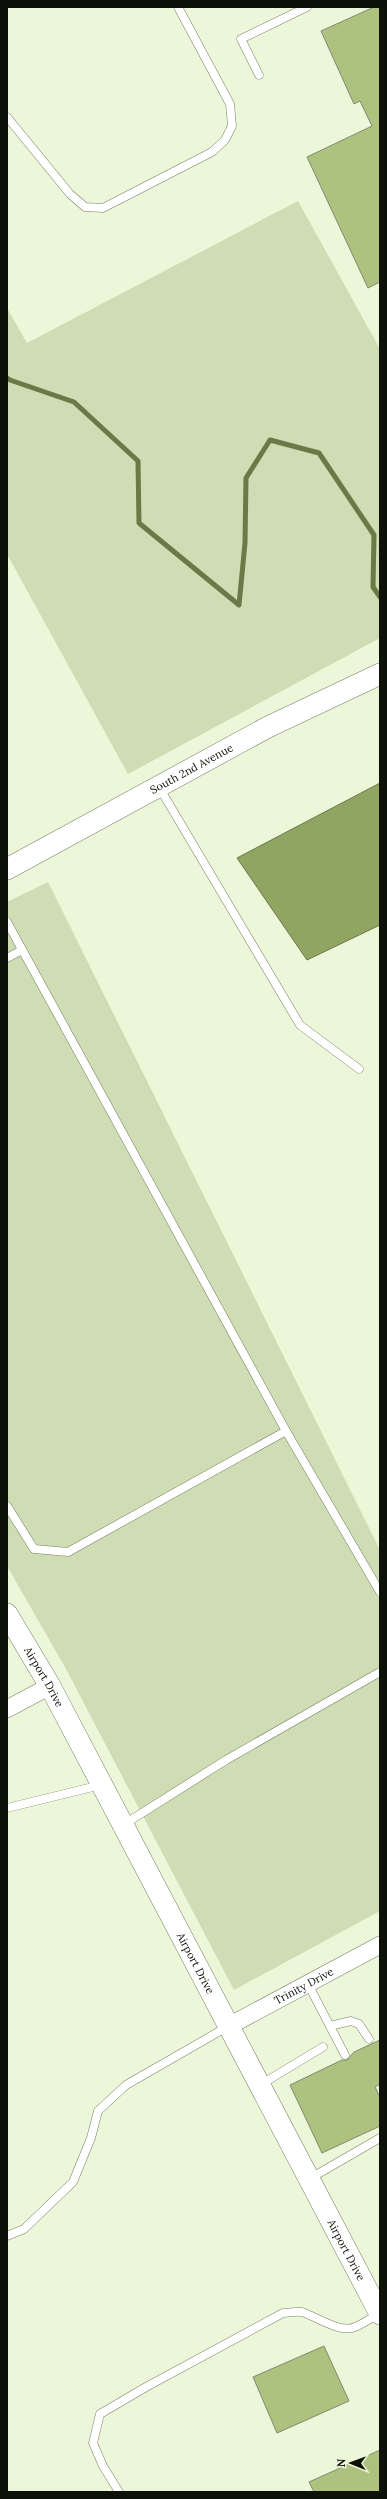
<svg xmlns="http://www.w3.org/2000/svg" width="387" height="2499" font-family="Lora,serif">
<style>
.green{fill:#ceddb3}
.water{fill:#91a563;stroke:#6a7948}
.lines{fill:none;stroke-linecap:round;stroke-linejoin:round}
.stream{stroke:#6a7948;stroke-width:5}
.building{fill:#adc27f;stroke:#818a70}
.service-casing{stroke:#767f65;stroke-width:9}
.minor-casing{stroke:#767f65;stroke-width:18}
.tertiary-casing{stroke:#767f65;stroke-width:22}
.service{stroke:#fff;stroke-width:8}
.minor{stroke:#fff;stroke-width:17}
.tertiary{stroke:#fff;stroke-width:21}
.labels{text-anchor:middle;stroke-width:4;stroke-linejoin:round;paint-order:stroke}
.street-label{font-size:11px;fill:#0e1108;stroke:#ecf7da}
</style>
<rect width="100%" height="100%" fill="#ecf7da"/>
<g class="green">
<polygon points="298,201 380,349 380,638 128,774 7,554 7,308 27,343"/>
<polygon points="48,882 380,1550 380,1911 234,1990 66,1669 7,1566 7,902"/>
</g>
<polygon class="water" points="380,783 380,925 307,960 237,858"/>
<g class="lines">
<polyline class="stream" points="7,378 10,380 74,402 138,461 139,523 239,605 245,543 246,478 270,440 319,453 374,535 373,587 380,597"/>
</g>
<g class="building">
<polygon points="374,7 380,7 380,282 368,288 307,157 372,126 360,101 354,104 321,31"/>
<polygon points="380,2040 380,2084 375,2087 380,2097 380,2126 322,2153 290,2085 342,2060 347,2060 354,2052"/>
<polygon points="324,2346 349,2401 277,2433 253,2377"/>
<polygon points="380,2450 380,2492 314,2492 309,2482"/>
</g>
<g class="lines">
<defs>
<g id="service">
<polyline points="259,75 241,39 307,7"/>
<polyline points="7,117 70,194 85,207 103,208 212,152 225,140 232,126 230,104 178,7"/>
<polyline points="159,787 300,1025 359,1069"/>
<polyline points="7,922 286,1431 380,1592"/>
<polyline points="7,958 22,950"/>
<polyline points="7,1506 34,1549 68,1552 286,1431"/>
<polyline points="7,1808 101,1785"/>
<polyline points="123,1825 226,1760 380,1672"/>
<polyline points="308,1984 345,2055"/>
<polyline points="330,2026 351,2021 359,2024 369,2039"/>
<polyline points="260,2085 323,2047"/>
<polyline points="309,2179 380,2138"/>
<polyline points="7,2236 24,2229 73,2182 91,2138 98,2111 126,2085 227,2027"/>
<path d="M119,2492L103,2466L93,2443L100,2414L146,2387L283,2313C289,2313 296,2311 302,2312C315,2316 341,2334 355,2327C363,2324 371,2318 379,2314"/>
</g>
<g id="minor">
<polyline points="7,1709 50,1686"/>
<path id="s1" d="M227,2027L380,1945"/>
</g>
<g id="tertiary">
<path id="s2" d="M7,869L268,727L380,674"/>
<path id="s3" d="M7,1614L50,1686L380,2314"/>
</g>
</defs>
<use href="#service" class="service-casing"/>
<use href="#minor" class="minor-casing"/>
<use href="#tertiary" class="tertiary-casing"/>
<use href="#service" class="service"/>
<use href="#minor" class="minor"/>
<use href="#tertiary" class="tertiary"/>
</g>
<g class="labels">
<g class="street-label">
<text dy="4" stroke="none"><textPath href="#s2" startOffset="210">South 2nd Avenue</textPath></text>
<text dy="4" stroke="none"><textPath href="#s3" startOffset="73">Airport Drive</textPath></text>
<text dy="4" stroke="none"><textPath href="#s3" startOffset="397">Airport Drive</textPath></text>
<text dy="4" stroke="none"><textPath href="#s1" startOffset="87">Trinity Drive</textPath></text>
<text dy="4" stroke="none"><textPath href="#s3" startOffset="721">Airport Drive</textPath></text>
</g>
</g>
<rect width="387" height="2499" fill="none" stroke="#0e1108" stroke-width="16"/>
<g transform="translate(351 2463) rotate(271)" stroke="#ecf7da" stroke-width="3" paint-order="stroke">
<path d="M0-3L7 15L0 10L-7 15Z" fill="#0e1108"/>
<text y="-6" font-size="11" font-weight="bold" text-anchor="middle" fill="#0e1108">N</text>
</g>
</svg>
